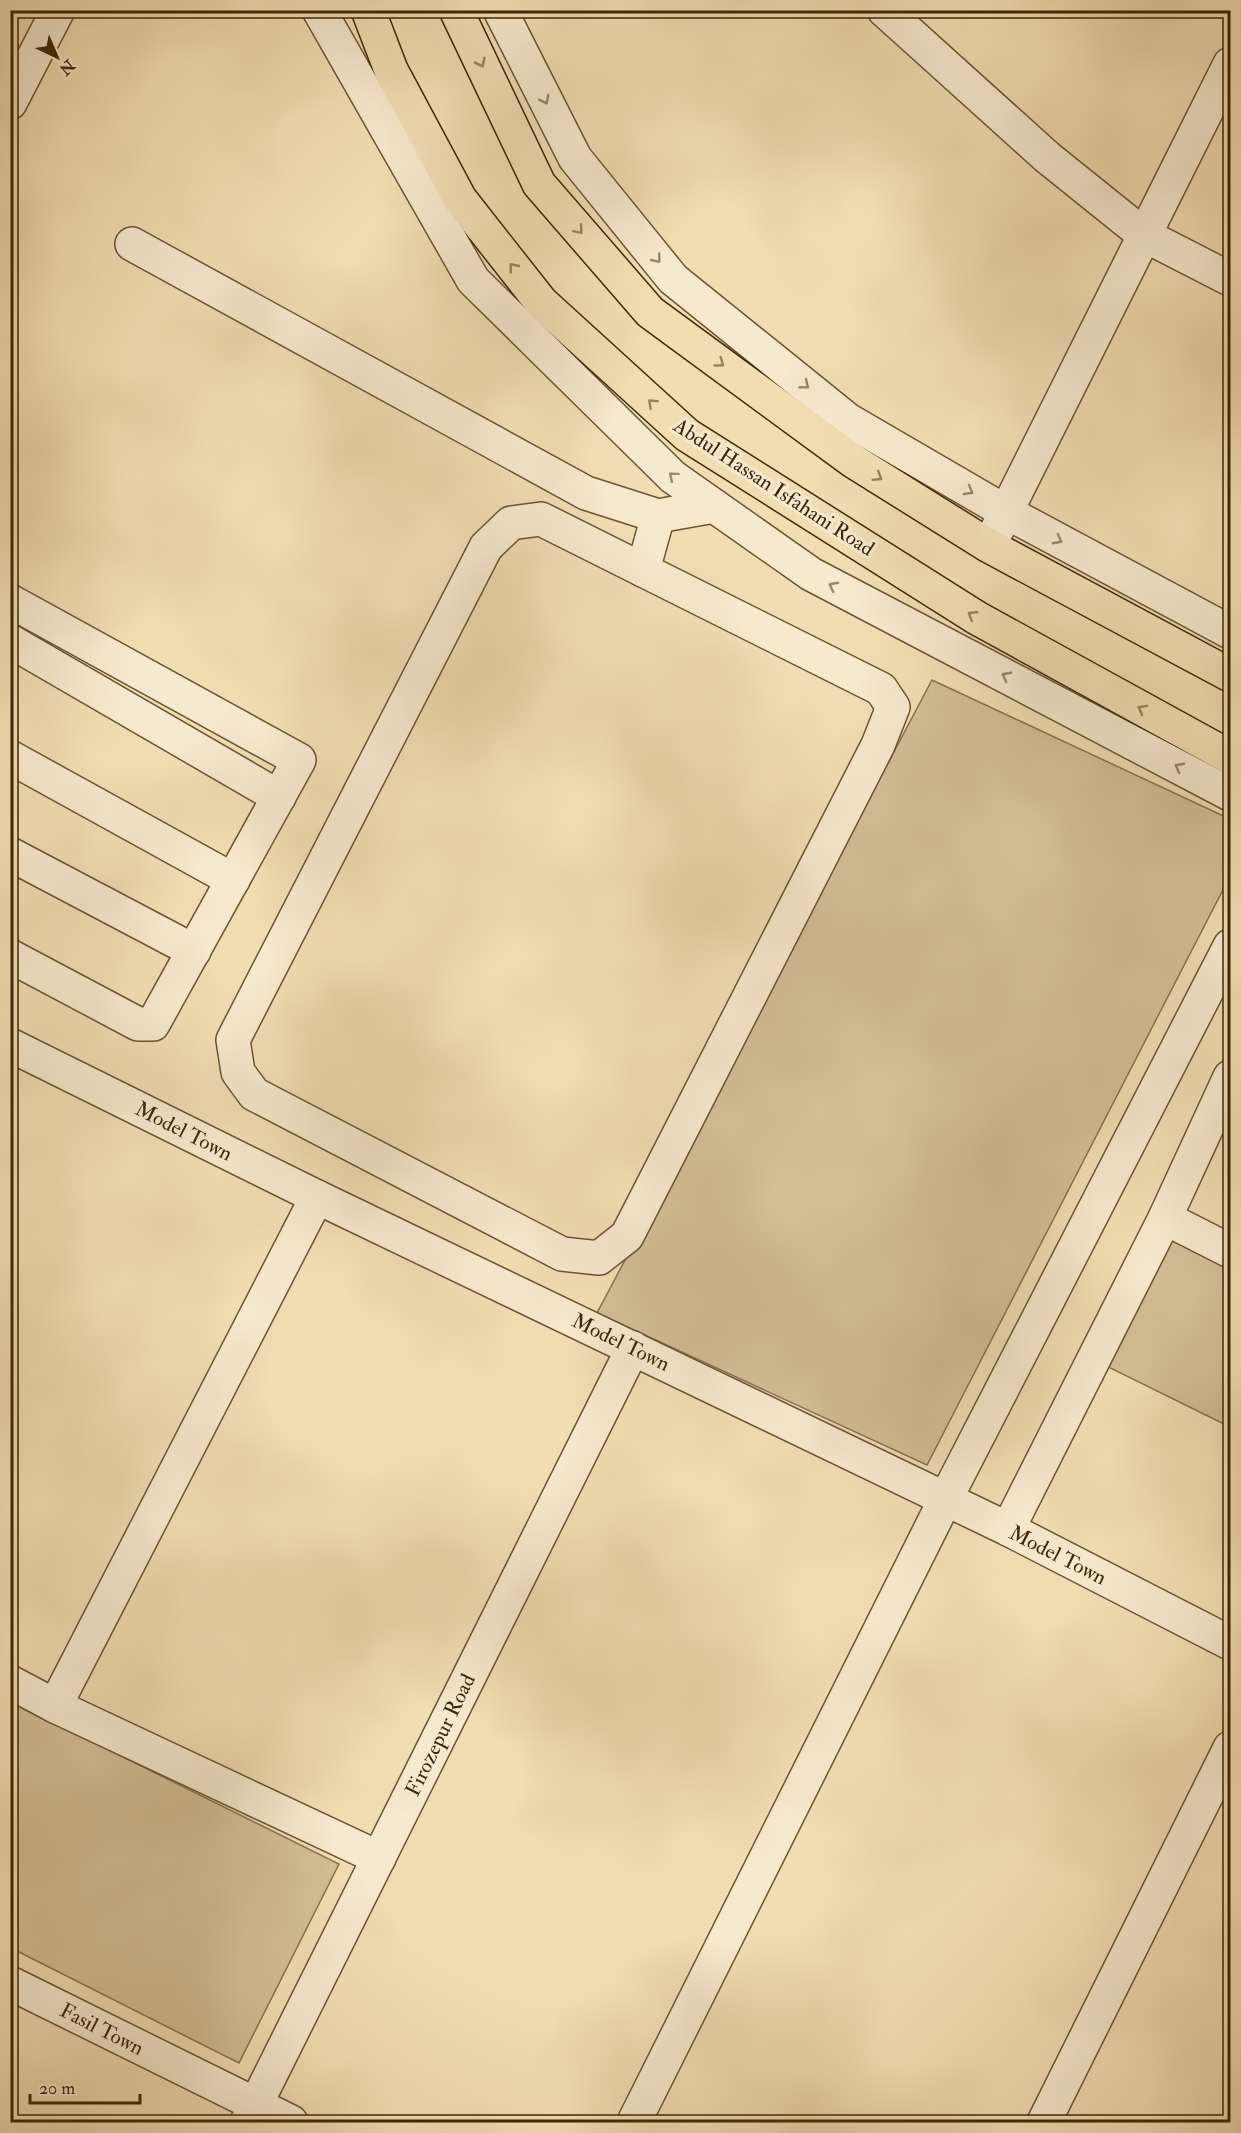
<svg xmlns="http://www.w3.org/2000/svg" width="1241" height="2133" font-family="'IM FELL Double Pica',serif">
<style>
.green{fill:#d3be96;stroke:#88724e;stroke-width:1.5}
.lines{fill:none;stroke-linecap:round;stroke-linejoin:round}
.minor-casing{stroke:#6b5432;stroke-width:36}
.major-casing{stroke:#3e2607;stroke-width:36}
.minor{stroke:#f7e9ce;stroke-width:33}
.major{stroke:#f2ddb3;stroke-width:33}
.oneway{stroke:#98825d}
.oneway2{stroke:#9a886a}
.labels{text-anchor:middle;stroke-width:6;stroke-linejoin:round;paint-order:stroke}
.street-label{font-size:21px;fill:#3e2607;stroke:#f7e9ce}
</style>
<rect width="100%" height="100%" fill="#f2ddb3"/>
<filter id="stains"><feTurbulence type="fractalNoise" baseFrequency=".00333" numOctaves="4"/><feColorMatrix values="0 0 0 0 .2 0 0 0 0 .09 0 0 0 0 .02 0 0 0 .5 -.17"/></filter>
<radialGradient id="worn" r=".72"><stop offset=".6" stop-color="#630" stop-opacity="0"/><stop offset="1" stop-color="#630" stop-opacity=".3"/></radialGradient>
<g class="green">
<polygon points="932,680 1230,819 1230,876 927,1465 597,1313"/>
<polygon points="1165,1218 1230,1251 1230,1427 1094,1360"/>
<polygon points="10,1701 339,1864 239,2063 11,1948"/>
</g>
<g class="lines">
<defs>
<g id="minor">
<polyline points="319,10 473,280 673,477 811,574 1230,794"/>
<polyline points="500,10 575,158 673,279 848,420 1006,512 1230,632"/>
<polyline points="884,10 1047,157 1144,235 1230,279"/>
<polyline points="10,103 58,10"/>
<polyline points="132,244 586,493 658,516 714,506"/>
<polygon points="541,519 881,689 893,707 878,745 627,1236 599,1258 562,1254 254,1094 238,1072 233,1040 486,547 511,523"/>
<polyline points="996,532 1230,64"/>
<polyline points="643,570 658,516"/>
<polyline points="10,601 299,760 153,1024 138,1024 10,956"/>
<polyline points="10,641 279,797"/>
<polyline points="10,757 233,880"/>
<polyline points="10,854 194,951"/>
<polyline points="10,1045 317,1197 1008,1529 1230,1643"/>
<polyline points="317,1197 55,1706 379,1858"/>
<polyline points="1165,1218 1230,1251"/>
<polyline points="1008,1529 1165,1218 1230,1077"/>
<polyline points="10,1682 55,1706"/>
<polyline points="10,1983 291,2122"/>
<polyline points="247,2122 633,1348"/>
<polyline points="634,2122 945,1500 1230,946"/>
<polyline points="1044,2122 1230,1748"/>
</g>
<g id="major">
<polyline points="368,10 391,70 460,199 541,302 687,435 977,618 1230,757"/>
<polyline points="456,10 539,184 650,312 853,461 989,546 1230,675"/>
</g>
</defs>
<use href="#minor" class="minor-casing"/>
<use href="#major" class="major-casing"/>
<use href="#minor" class="minor"/>
<use href="#major" class="major"/>
</g>
<defs><path id="oneway-chevron" d="M-2-3.5L2.5 0L-2 3.5" fill="none" stroke-width="1.6" stroke-linecap="round" stroke-linejoin="round" transform="scale(1.5)"/></defs>
<g class="oneway">
<use href="#oneway-chevron" transform="translate(481 63) rotate(64)"/>
<use href="#oneway-chevron" transform="translate(579 230) rotate(49)"/>
<use href="#oneway-chevron" transform="translate(513 267) rotate(-129)"/>
<use href="#oneway-chevron" transform="translate(720 363) rotate(36)"/>
<use href="#oneway-chevron" transform="translate(652 403) rotate(-138)"/>
<use href="#oneway-chevron" transform="translate(878 477) rotate(32)"/>
<use href="#oneway-chevron" transform="translate(972 615) rotate(-148)"/>
<use href="#oneway-chevron" transform="translate(1142 709) rotate(-151)"/>
</g>
<g class="oneway2">
<use href="#oneway-chevron" transform="translate(545 100) rotate(63)"/>
<use href="#oneway-chevron" transform="translate(657 259) rotate(51)"/>
<use href="#oneway-chevron" transform="translate(805 385) rotate(39)"/>
<use href="#oneway-chevron" transform="translate(673 476) rotate(-140)"/>
<use href="#oneway-chevron" transform="translate(969 491) rotate(30)"/>
<use href="#oneway-chevron" transform="translate(1058 540) rotate(28)"/>
<use href="#oneway-chevron" transform="translate(833 586) rotate(-152)"/>
<use href="#oneway-chevron" transform="translate(1006 676) rotate(-152)"/>
<use href="#oneway-chevron" transform="translate(1179 767) rotate(-152)"/>
</g>
<g class="labels">
<g class="street-label">
<text transform="translate(774 487) rotate(33)" y="7">Abdul Hassan Isfahani Road</text>
<text transform="translate(184 1131) rotate(27)" y="7">Model Town</text>
<text transform="translate(621 1342) rotate(26)" y="7">Model Town</text>
<text transform="translate(1058 1555) rotate(27)" y="7">Model Town</text>
<text transform="translate(440 1735) rotate(-64)" y="7">Firozepur Road</text>
<text transform="translate(102 2029) rotate(27)" y="7">Fasil Town</text>
</g>
</g>
<rect width="1241" height="2133" fill="none" stroke="#f2ddb3" stroke-width="36"/>
<rect x="12" y="12" width="1217" height="2109" fill="none" stroke="#3e2607" stroke-width="3"/>
<rect x="18" y="18" width="1205" height="2097" fill="none" stroke="#3e2607" stroke-width="1.5"/>
<g transform="translate(57 57) rotate(136)" stroke="#f7e9ce" stroke-width="4.5" paint-order="stroke">
<path d="M0-4.5L10 22L0 15L-10 22Z" fill="#3e2607"/>
<text y="-9" font-size="16" font-weight="bold" text-anchor="middle" fill="#3e2607">N</text>
</g>
<path d="M30 2094v9h110v-9" fill="none" stroke="#3e2607" stroke-width="3"/>
<text x="39" y="2094" font-size="18" fill="#3e2607" stroke="#f7e9ce" stroke-width="4.5" paint-order="stroke">20 m</text>
<rect width="100%" height="100%" filter="url(#stains)"/>
<rect width="100%" height="100%" fill="url(#worn)"/>
</svg>
